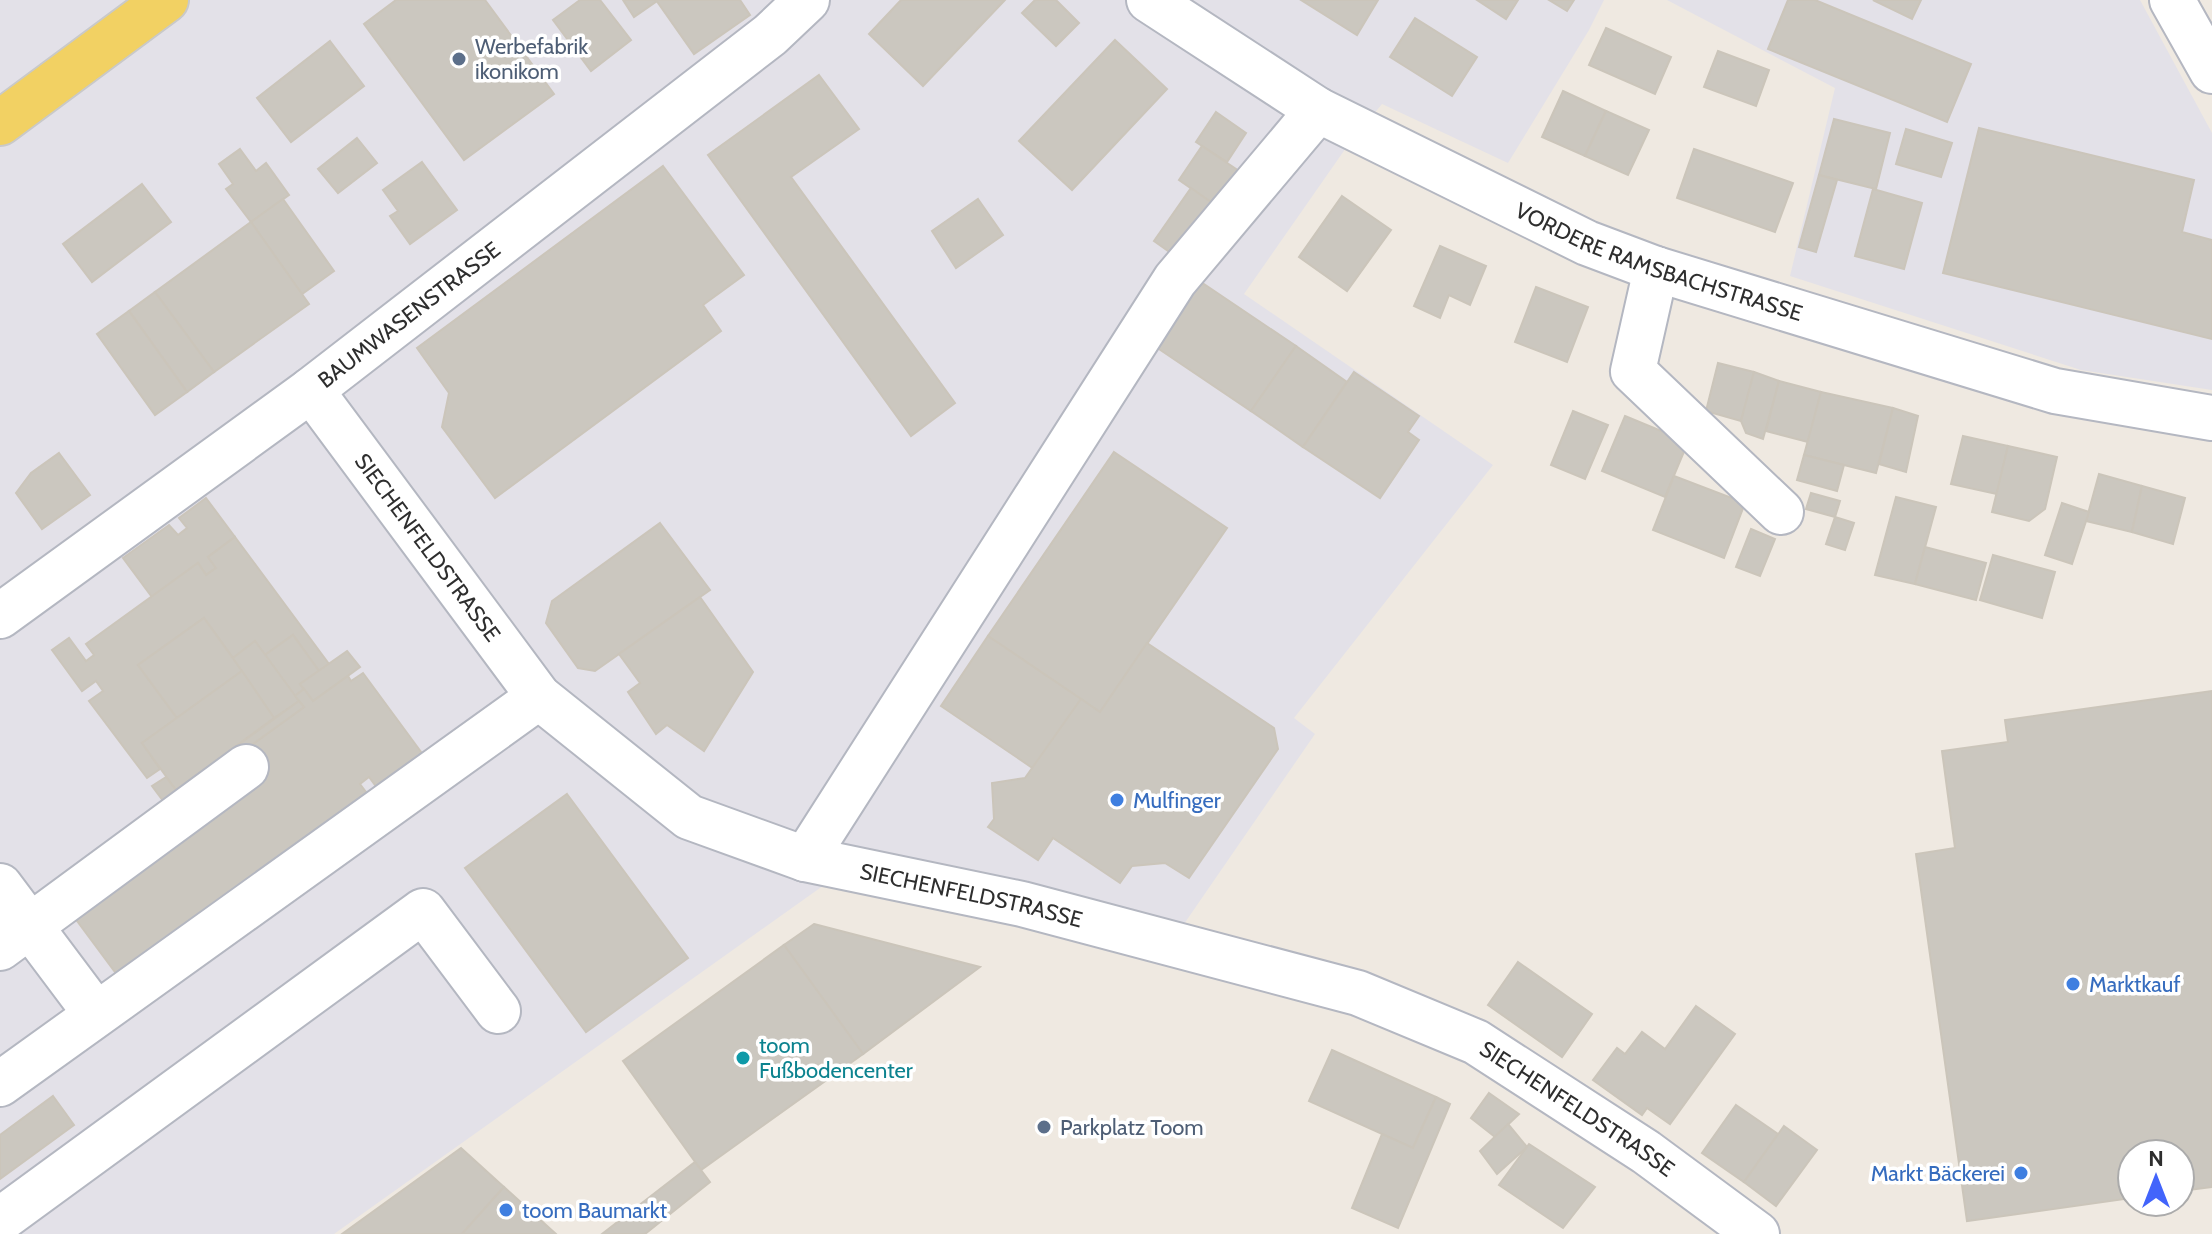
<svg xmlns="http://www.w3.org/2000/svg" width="2212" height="1234" font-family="Cabin,sans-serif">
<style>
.industrial{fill:#e3e1e8}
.building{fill:#cbc7bf;stroke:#cbc5ba;stroke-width:2}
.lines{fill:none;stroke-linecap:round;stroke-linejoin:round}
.minor-casing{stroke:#b4b7c1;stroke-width:48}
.major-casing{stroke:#c9c9c9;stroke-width:48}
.minor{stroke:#fff;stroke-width:44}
.major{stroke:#f2d163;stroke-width:44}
.service-dot{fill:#5c6f8a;stroke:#fff;stroke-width:3}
.shop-dot{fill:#3f7fe0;stroke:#fff;stroke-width:3}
.culture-dot{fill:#0f9aa8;stroke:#fff;stroke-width:3}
.labels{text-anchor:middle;stroke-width:7;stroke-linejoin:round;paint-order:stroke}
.service-label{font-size:22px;fill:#4e5e75;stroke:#fff;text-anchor:start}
.street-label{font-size:22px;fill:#2e2e2e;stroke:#fff}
.shop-label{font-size:22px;fill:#366cbe;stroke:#fff;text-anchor:start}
.culture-label{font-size:22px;fill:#0d838f;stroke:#fff;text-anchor:start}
</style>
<rect width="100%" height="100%" fill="#efe9e1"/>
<g class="industrial">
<polygon points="0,0 1604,0 1589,30 1508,163 1382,104 1348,145 1244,294 1493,465 1294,718 1315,734 1164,953 834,878 334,1234 0,1234"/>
<polygon points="1667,0 2140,0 2212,133 2212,390 2081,370 1790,276 1835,88"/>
</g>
<g class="building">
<polygon points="396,0 485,0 554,94 464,160 364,24"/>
<polygon points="580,0 600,0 631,40 591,71 553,20"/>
<polygon points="623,0 656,0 657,1 634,17"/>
<polygon points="656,0 740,0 750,15 694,54"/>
<polygon points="901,0 1005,0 923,86 869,34"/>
<polygon points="1035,0 1056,0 1079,23 1056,46 1022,13"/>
<polygon points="1301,0 1378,0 1357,35"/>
<polygon points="1477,0 1518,0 1506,19"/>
<polygon points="1549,0 1574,0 1567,11"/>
<polygon points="1788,0 1815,0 1971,64 1947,122 1768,49"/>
<polygon points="1873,0 1921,0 1912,19"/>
<polygon points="1415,18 1477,57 1452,96 1390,57"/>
<polygon points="1606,28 1671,57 1655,94 1589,65"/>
<polygon points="1115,40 1167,89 1072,190 1019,141"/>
<polygon points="330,41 364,86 291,142 257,98"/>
<polygon points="1718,51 1769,70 1756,106 1704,87"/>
<polygon points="819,75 859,129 791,177 955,403 911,436 708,155"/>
<polygon points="1563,91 1606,111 1585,156 1542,137"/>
<polygon points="1606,111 1649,130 1628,175 1585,156"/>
<polygon points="1216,112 1246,133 1227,162 1196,142"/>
<polygon points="1834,119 1890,133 1876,189 1819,175"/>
<polygon points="1979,128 2194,180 2182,232 2212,240 2212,339 1943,273"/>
<polygon points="1906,129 1952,143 1941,177 1896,164"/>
<polygon points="357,138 377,163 338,193 318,169"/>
<polygon points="1202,146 1239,171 1215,205 1179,180"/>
<polygon points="240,149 256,171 266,163 289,195 251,222 226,189 233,184 219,164"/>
<polygon points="1694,149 1793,183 1775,232 1677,198"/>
<polygon points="422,162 457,210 410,244 390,216 398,211 383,190"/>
<polygon points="663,166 744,275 703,305 721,331 495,498 442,427 449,393 417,348"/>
<polygon points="1819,175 1837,180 1816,252 1799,247"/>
<polygon points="142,184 171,222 92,282 63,244"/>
<polygon points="1191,188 1215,205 1178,258 1154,241"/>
<polygon points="1873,189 1922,203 1904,269 1855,256"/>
<polygon points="1342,196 1391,230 1347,291 1299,257"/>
<polygon points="283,199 334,271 302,294 251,222"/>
<polygon points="978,199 1003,235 956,268 932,231"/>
<polygon points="251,222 309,304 214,372 155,292"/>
<polygon points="1440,246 1486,266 1470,305 1449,295 1440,318 1414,306"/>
<polygon points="1201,282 1296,346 1251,411 1156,347"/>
<polygon points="1536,287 1588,307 1567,362 1515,342"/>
<polygon points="155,292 214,372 187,392 129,311"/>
<polygon points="129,311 187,392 155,415 97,334"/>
<polygon points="1296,346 1347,382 1303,447 1251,411"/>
<polygon points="1718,363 1754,372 1741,421 1706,411"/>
<polygon points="1354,372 1419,416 1408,432 1419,440 1380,498 1303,447"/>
<polygon points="1754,372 1779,381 1763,439 1746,433 1741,421"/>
<polygon points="1779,381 1821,392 1808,442 1766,431"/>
<polygon points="1821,392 1893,408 1876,473 1804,455"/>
<polygon points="1893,408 1918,416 1906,472 1879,464"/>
<polygon points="1573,411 1608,425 1585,479 1551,465"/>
<polygon points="1625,416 1688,442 1665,497 1602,471"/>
<polygon points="1963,436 2008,446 1997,494 1951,484"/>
<polygon points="2008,446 2057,457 2045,509 2029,521 1992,512"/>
<polygon points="1114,452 1227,528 1100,712 988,636"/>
<polygon points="59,453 90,495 42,529 16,493 31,473"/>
<polygon points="1804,455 1844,465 1837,491 1797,480"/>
<polygon points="2099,474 2142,486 2132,532 2086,521"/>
<polygon points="1674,476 1745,503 1724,558 1653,530"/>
<polygon points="2142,486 2185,498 2173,544 2132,532"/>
<polygon points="1811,493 1840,501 1835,517 1806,509"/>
<polygon points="1896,497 1936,507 1915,584 1875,575"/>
<polygon points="206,498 235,537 208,557 216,568 206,575 198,563 152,597 123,558 169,525 178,535 187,528 179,518"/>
<polygon points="2062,503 2089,512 2072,564 2045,555"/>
<polygon points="1835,517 1854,523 1845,550 1826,544"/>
<polygon points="660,523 710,590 595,671 578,668 546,623 552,601"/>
<polygon points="1751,529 1775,539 1760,576 1736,567"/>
<polygon points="235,537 329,664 319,671 293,635 265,655 255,641 233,658 204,618 138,665 177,718 142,743 160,769 147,778 89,701 103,691 96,681 82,691 52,650 69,638 86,661 94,655 86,644 198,563 206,575 216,568 208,557"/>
<polygon points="1925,547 1986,563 1976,600 1915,584"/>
<polygon points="1993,555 2055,572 2042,618 1980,600"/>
<polygon points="700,597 753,672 704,751 667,725 656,734 628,692 640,683 619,654"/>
<polygon points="204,618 242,671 177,718 138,665"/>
<polygon points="293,635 319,671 300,684 304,689 295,696 265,655"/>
<polygon points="988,636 1081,699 1034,769 941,706"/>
<polygon points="255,641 299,701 274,718 233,658"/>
<polygon points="1147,643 1274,728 1278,749 1189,878 1165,863 1132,866 1120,883 1053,838 1038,860 988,827 994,819 992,783 1025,778 1081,699 1100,712"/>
<polygon points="347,651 360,667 313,701 300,684"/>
<polygon points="242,671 274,718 176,790 142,743"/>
<polygon points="363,673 424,756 378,789 369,777 360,784 369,796 118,976 72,914 238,755 304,707 295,696 304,689 313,701 348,676 351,681"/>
<polygon points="2212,691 2212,1187 2180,1191 2180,1154 2132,1154 2132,1198 1967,1221 1916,854 1955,848 1942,751 2008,742 2005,720"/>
<polygon points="299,701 304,707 167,806 152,786 166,777 176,790"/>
<polygon points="567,794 688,958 586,1032 465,868"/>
<polygon points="814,924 980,967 863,1054 784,945"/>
<polygon points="784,945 863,1054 701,1170 623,1061"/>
<polygon points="1518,962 1592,1014 1562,1057 1488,1005"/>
<polygon points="1696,1006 1735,1034 1670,1124 1647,1108 1642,1115 1593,1080 1617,1048 1625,1054 1642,1032 1665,1049"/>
<polygon points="1332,1050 1436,1097 1413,1148 1309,1101"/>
<polygon points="1489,1093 1519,1114 1495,1137 1471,1118"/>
<polygon points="53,1096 74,1125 0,1179 0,1135"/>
<polygon points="1436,1097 1450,1104 1398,1228 1352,1208 1382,1134 1413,1148"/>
<polygon points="1736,1105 1778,1134 1744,1182 1702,1153"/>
<polygon points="1508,1124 1527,1147 1497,1174 1480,1151"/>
<polygon points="1784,1126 1817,1150 1776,1206 1744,1182"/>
<polygon points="1529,1144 1595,1187 1563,1228 1499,1185"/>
<polygon points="461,1148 504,1187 462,1234 342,1234"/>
<polygon points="695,1162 710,1182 645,1234 602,1234"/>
<polygon points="504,1187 556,1234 462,1234"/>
</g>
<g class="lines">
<defs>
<g id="minor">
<path id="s1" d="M1149,0L1318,110L1587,243L1656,269L2055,391L2212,418"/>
<polyline points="2172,0 2212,71"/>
<polyline points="1656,269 1633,371 1781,512"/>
<path id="s2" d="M311,390L539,697L689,817L805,859L1022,904L1358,993L1476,1042L1646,1152L1757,1234"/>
<path id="s3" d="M0,616L311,390L770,35L807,0"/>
<polyline points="805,859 1175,280 1318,110"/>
<polyline points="0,886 96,1014"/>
<polyline points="0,948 246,767"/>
<polyline points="0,1084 539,697"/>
<polyline points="0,1220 423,911 498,1011"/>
</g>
<polyline id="major" points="0,123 166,0"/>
</defs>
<use href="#minor" class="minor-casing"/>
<use href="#major" class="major-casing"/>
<use href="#minor" class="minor"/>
<use href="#major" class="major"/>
</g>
<g class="service-dot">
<circle cx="459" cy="59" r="8"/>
<circle cx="1044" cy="1127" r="8"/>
</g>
<g class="shop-dot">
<circle cx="1117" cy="800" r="8"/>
<circle cx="2073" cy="984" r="8"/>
<circle cx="2021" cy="1173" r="8"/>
<circle cx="506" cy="1210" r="8"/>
</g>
<circle class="culture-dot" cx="743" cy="1058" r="8"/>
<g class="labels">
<g class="service-label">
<text x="475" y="54">Werbefabrik<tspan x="475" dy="25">ikonikom</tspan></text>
<text x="1060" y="1135">Parkplatz Toom</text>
</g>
<g class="street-label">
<text dy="8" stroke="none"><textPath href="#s1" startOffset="576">VORDERE RAMSBACHSTRASSE</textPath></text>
<text dy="8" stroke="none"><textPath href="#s3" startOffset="508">BAUMWASENSTRASSE</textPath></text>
<text dy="8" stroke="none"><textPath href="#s2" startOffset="196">SIECHENFELDSTRASSE</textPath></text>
<text dy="8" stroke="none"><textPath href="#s2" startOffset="868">SIECHENFELDSTRASSE</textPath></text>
<text dy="8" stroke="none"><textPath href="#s2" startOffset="1516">SIECHENFELDSTRASSE</textPath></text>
</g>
<g class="shop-label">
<text x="1133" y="808">Mulfinger</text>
<text x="2089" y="992">Marktkauf</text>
<text x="2005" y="1181" text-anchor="end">Markt Bäckerei</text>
<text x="522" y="1218">toom Baumarkt</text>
</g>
<g class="culture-label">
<text x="759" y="1053">toom<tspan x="759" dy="25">Fußbodencenter</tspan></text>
</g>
</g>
<g transform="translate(2156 1178)"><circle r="38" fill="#ffffff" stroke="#ababab" stroke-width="2"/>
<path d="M0-6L14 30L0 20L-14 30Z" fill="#4264fb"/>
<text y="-12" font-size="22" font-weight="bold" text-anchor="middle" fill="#2e2e2e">N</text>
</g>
</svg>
